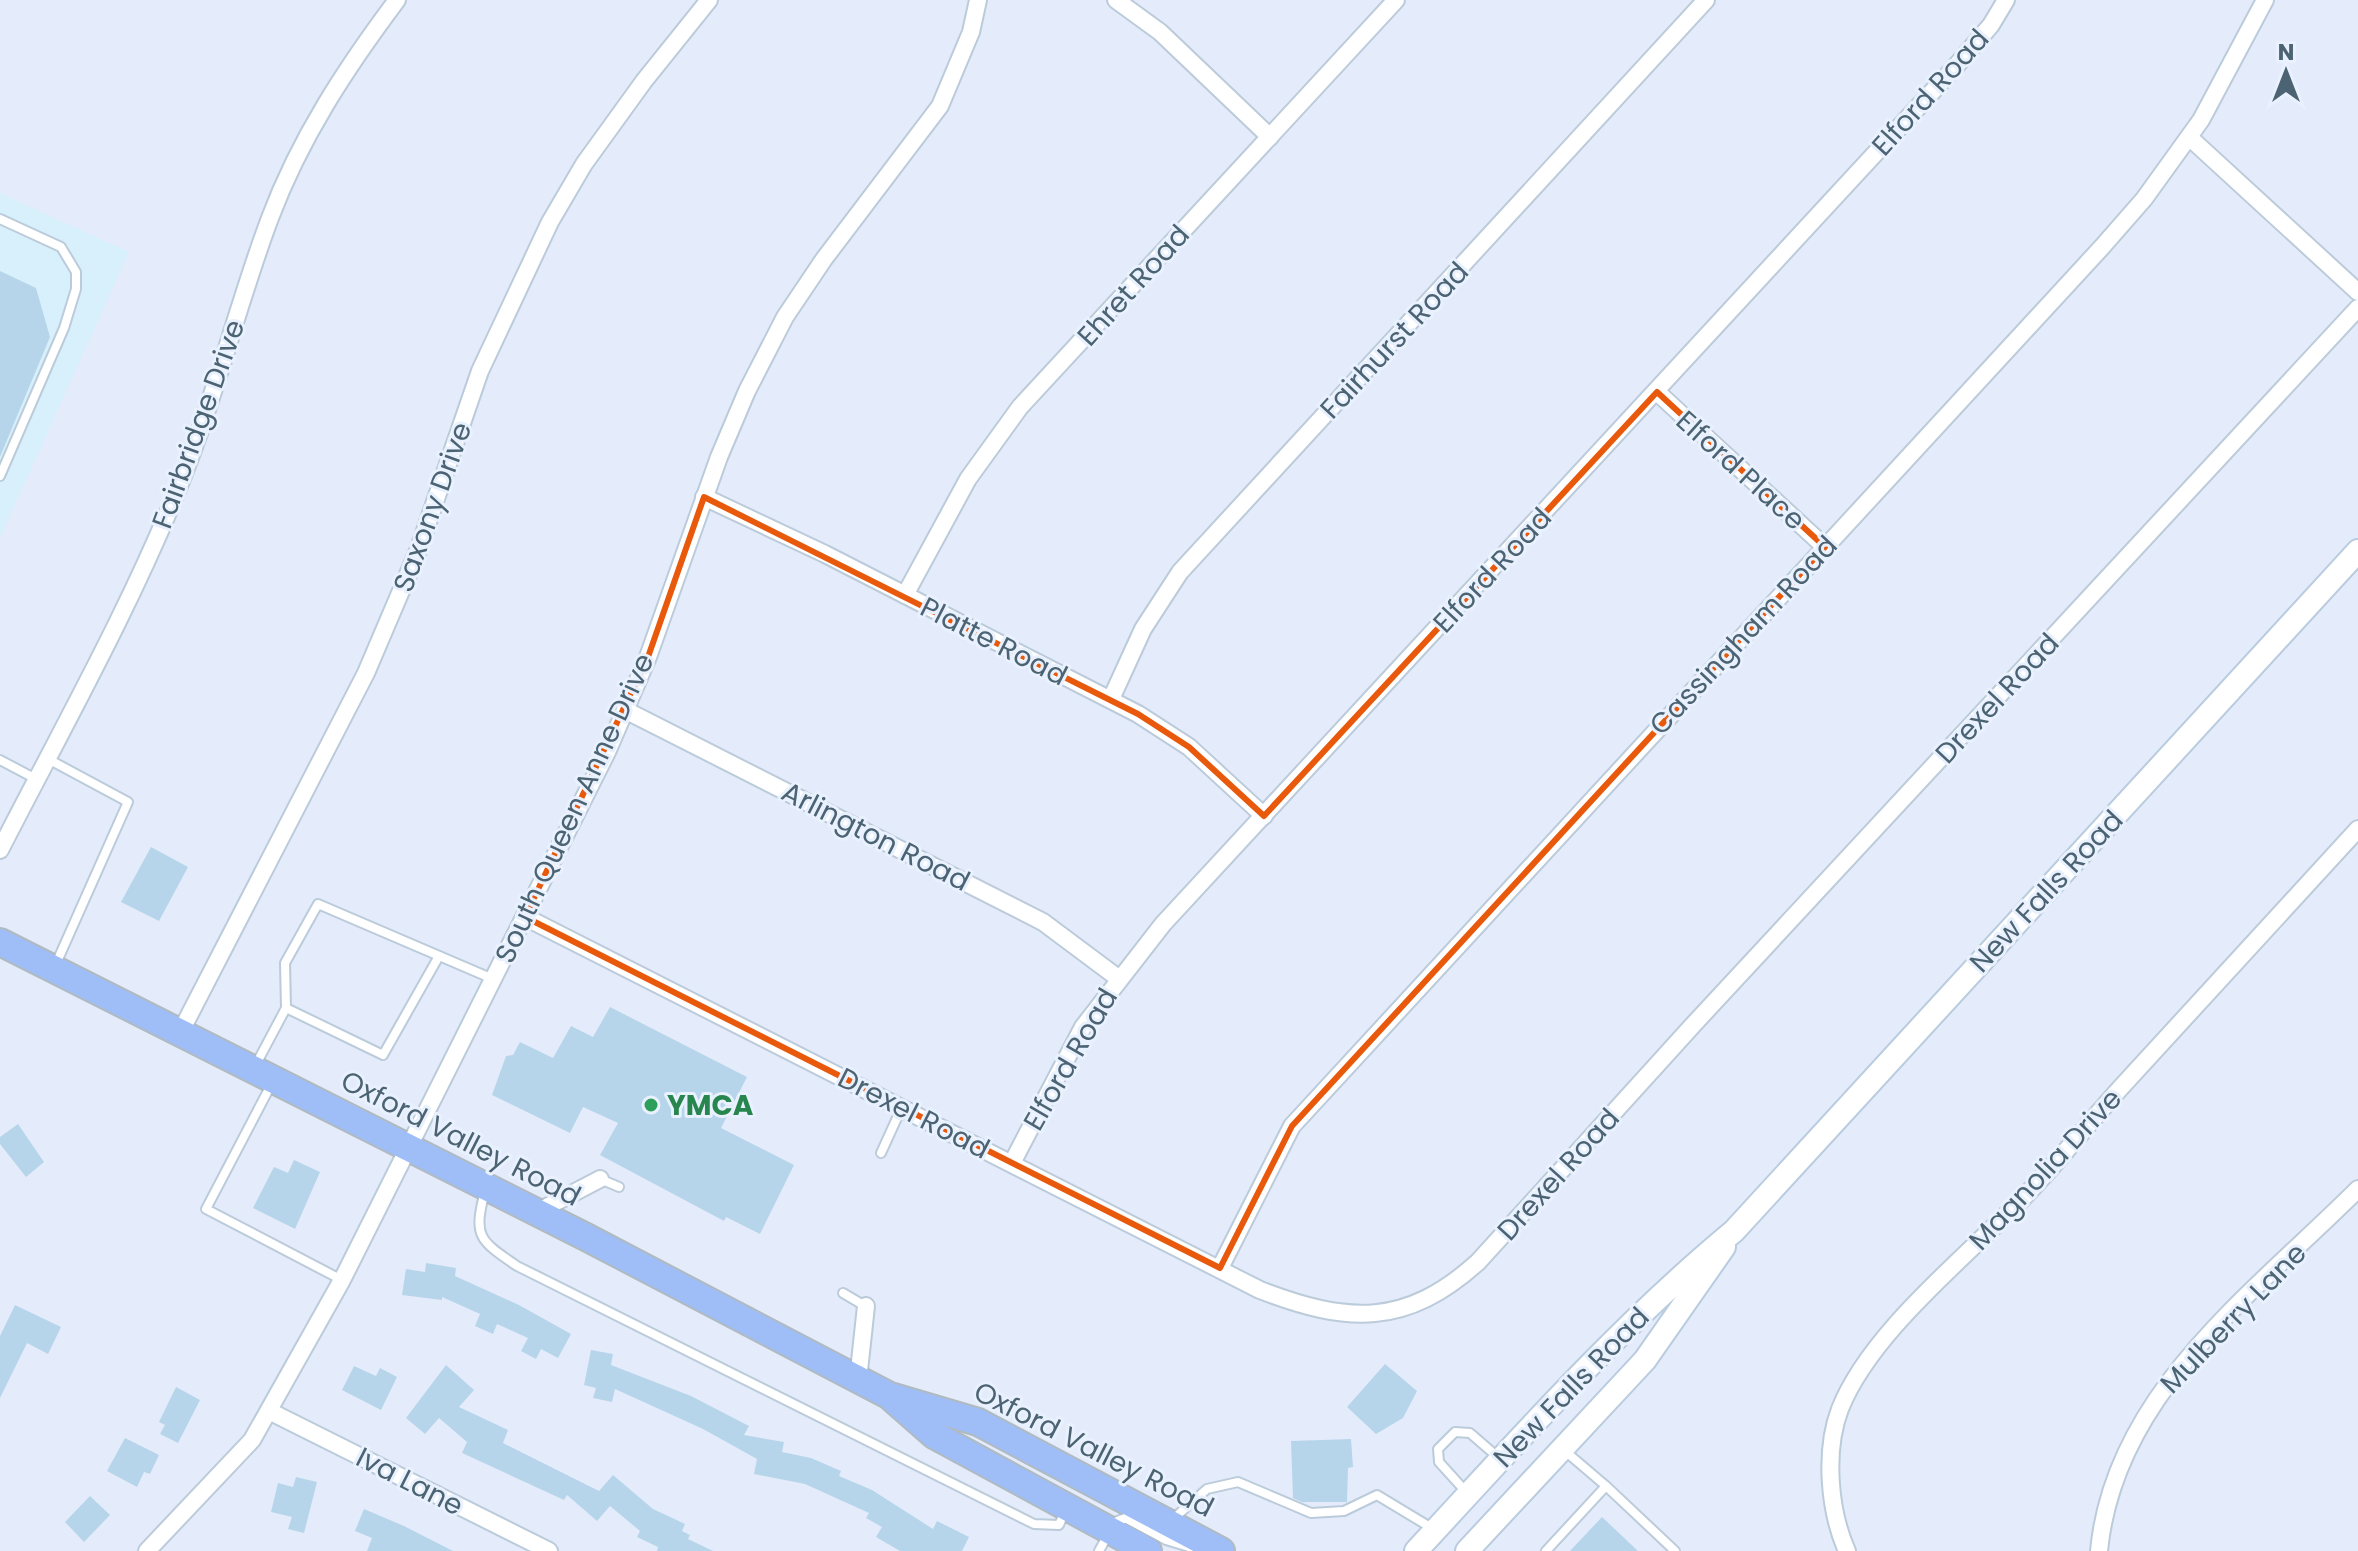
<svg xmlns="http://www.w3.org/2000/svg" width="2358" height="1551" font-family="Poppins,sans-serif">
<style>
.commercial{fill:#d8f0fb}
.building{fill:#b7d5ea}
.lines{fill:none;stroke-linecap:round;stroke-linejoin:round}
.service-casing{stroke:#bbcbda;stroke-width:12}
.minor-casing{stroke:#bbcbda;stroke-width:20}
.secondary-casing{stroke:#b9ccdf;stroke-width:26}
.primary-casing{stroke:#b0bac1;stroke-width:30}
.service{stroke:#fff;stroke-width:8}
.minor{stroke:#fff;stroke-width:16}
.secondary{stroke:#fff;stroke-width:22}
.primary{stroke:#9fbef7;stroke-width:26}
.marked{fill:none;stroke:#e8590c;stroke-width:6;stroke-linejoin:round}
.leisure-dot{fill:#2e9e5b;stroke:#e9f1fe;stroke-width:3}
.labels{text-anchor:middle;stroke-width:6;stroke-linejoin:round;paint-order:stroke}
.street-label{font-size:28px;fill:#4b6372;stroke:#e9f1fe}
.leisure-label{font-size:28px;font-weight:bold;fill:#27864d;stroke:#e9f1fe;text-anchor:start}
</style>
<rect width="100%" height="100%" fill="#e4ecfb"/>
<polygon class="commercial" points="0,193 129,252 0,538"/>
<g class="building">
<polygon points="0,271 36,288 50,337 0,457"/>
<polygon points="151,847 188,867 159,921 121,902"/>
<polygon points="610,1007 747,1077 721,1128 794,1165 760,1234 726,1217 724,1221 600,1155 618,1123 583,1107 570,1133 492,1095 506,1056 513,1055 520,1042 553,1058 571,1026 593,1037"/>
<polygon points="18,1124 44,1162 26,1177 0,1144 0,1137"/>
<polygon points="294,1160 320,1172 295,1229 253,1208 274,1167 288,1173"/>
<polygon points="426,1263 456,1268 455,1276 519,1305 571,1334 558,1358 541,1349 536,1359 521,1351 528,1338 497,1324 493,1334 475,1326 480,1314 442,1297 442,1300 402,1295 406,1269 425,1272"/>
<polygon points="15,1305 61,1327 48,1354 27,1343 0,1398 0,1336"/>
<polygon points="591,1350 613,1354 611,1365 691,1396 749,1426 744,1435 784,1442 782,1452 811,1458 841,1471 839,1476 872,1490 933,1529 937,1521 969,1537 962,1551 900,1551 876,1537 882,1527 866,1518 869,1513 805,1484 754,1474 757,1459 703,1429 615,1389 612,1402 593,1398 596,1388 584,1385"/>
<polygon points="1385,1364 1417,1391 1403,1418 1376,1434 1347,1407"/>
<polygon points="446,1365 474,1390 459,1407 508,1430 503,1443 599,1491 613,1475 653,1509 685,1524 682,1531 690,1535 688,1539 713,1551 657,1551 658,1547 637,1537 640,1531 610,1506 597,1521 567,1495 564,1500 462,1453 467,1442 439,1418 425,1434 406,1418"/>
<polygon points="354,1366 376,1376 380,1368 397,1377 381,1410 342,1390"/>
<polygon points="176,1387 200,1400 178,1443 160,1434 165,1425 159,1422"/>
<polygon points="125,1438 159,1455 150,1474 144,1472 137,1487 107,1471"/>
<polygon points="1351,1439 1353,1467 1348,1468 1347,1502 1302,1502 1293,1498 1291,1441"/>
<polygon points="296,1477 317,1482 304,1533 288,1529 292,1517 271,1512 278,1483 293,1487"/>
<polygon points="90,1496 110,1515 84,1542 65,1522"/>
<polygon points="364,1509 404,1526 453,1551 367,1551 372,1538 355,1531"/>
<polygon points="1602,1517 1638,1551 1570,1551"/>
</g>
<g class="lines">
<defs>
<g id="service">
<polyline points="0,219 61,247 76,272 76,289 64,328 0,476"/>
<polyline points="48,759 128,802 55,966"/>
<polyline points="0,760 36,779"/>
<polyline points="286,1008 383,1055 439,956"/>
<polyline points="254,1068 286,1008 285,963 318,904 493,979"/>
<polyline points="271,1085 206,1209 342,1280"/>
<polyline points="881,1153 902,1107"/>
<polyline points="600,1179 619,1187"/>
<path d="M485,1191C473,1237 479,1240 517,1266L1034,1524L1059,1525L1065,1511"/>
<polyline points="843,1293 865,1306"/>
<polyline points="1606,1486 1675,1551"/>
<polyline points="1468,1494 1439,1462 1438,1449 1455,1432 1470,1433 1500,1459"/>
<polyline points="1173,1519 1207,1489 1238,1482 1311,1513 1344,1511 1377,1495 1435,1530"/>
<polyline points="1099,1551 1115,1522 1125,1518 1166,1540 1196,1549"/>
<polyline points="1546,1551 1606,1486 1565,1451"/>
</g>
<g id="minor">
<polyline points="1116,0 1160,32 1270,137"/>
<polyline points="2189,137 2358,292"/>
<polyline points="1657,392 1825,547"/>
<polyline points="704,497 825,554 1138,714 1189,747 1264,816"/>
<polyline points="905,595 968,479 1020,407 1396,0"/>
<polyline points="1111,699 1143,629 1180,572 1706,0"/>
<polyline points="625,710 1043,922 1118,978"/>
<path d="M0,850C63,727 132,605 183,476C217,392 238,303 270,218C300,138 346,68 397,0"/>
<path d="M525,917L1260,1290C1348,1324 1406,1327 1478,1262L1693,1025L2358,308"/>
<polyline points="180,1033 366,673 418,551 480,371 550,222 584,164 644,81 709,0"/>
<polyline points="1012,1163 1083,1027 1163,924 1956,66 1991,25 2006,0"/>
<polyline points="537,1212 600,1179"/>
<polyline points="1220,1268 1292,1126 2102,247 2144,199 2201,120 2265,0"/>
<polyline points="858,1380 866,1306"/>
<polyline points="271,1412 549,1551"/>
<polyline points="147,1551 252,1440 342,1280 607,752 648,657 719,457 747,391 785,317 824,259 940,106 971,32 978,0"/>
<path d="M1847,1551C1829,1511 1824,1451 1840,1409C1870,1333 1964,1259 2021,1200C2058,1163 2090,1121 2125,1083C2203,998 2280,913 2358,829"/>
<path d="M2099,1551C2114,1393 2254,1293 2358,1189"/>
</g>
<g id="secondary">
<path d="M1416,1551C1518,1441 1618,1327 1734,1231L2358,551"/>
<polyline points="1467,1551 1645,1360 1724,1247"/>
</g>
<g id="primary">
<polyline points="0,942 586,1237 890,1396 978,1422 1221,1551"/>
<polyline points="893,1399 934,1435 1148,1551"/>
</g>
</defs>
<use href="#service" class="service-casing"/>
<use href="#minor" class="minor-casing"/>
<use href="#secondary" class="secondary-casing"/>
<use href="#primary" class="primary-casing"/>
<use href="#service" class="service"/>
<use href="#minor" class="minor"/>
<use href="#secondary" class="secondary"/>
<use href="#primary" class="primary"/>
</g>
<path class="marked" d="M1657,392L1825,547L1292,1126L1220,1268L525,917L648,657L704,497L1138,714L1189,747L1264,816Z"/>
<circle class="leisure-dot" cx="651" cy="1105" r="8"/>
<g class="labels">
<g class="street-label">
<text transform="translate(1930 92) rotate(-48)" y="10">Elford Road</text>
<text transform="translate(1133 285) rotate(-48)" y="10">Ehret Road</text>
<text transform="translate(1394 340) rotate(-47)" y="10">Fairhurst Road</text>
<text transform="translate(198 424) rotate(-70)" y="10">Fairbridge Drive</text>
<text transform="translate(1741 470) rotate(42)" y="10">Elford Place</text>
<text transform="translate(432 507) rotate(-70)" y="10">Saxony Drive</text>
<text transform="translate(1492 570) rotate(-47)" y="10">Elford Road</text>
<text transform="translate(1743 635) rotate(-47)" y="10">Cassingham Road</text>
<text transform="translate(994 641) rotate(27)" y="10">Platte Road</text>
<text transform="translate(1997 698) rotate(-47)" y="10">Drexel Road</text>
<text transform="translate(574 808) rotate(-65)" y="10">South Queen Anne Drive</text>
<text transform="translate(876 836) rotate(27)" y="10">Arlington Road</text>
<text transform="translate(2046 891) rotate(-47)" y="10">New Falls Road</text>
<text transform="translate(1070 1059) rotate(-60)" y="10">Elford Road</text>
<text transform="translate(914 1113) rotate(27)" y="10">Drexel Road</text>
<text transform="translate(461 1138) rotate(27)" y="10">Oxford Valley Road</text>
<text transform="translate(2045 1169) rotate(-47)" y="10">Magnolia Drive</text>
<text transform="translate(1558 1174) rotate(-48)" y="10">Drexel Road</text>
<text transform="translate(2233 1318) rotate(-46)" y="10">Mulberry Lane</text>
<text transform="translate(1571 1387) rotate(-46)" y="10">New Falls Road</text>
<text transform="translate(1094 1449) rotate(27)" y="10">Oxford Valley Road</text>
<text transform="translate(410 1481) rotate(27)" y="10">Iva Lane</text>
</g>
<g class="leisure-label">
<text x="667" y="1115">YMCA</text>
</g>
</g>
<g transform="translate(2286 72)" stroke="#e9f1fe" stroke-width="6" paint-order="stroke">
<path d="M0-6L14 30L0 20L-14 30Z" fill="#4b6372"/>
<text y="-12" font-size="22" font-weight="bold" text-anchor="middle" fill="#4b6372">N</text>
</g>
</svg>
